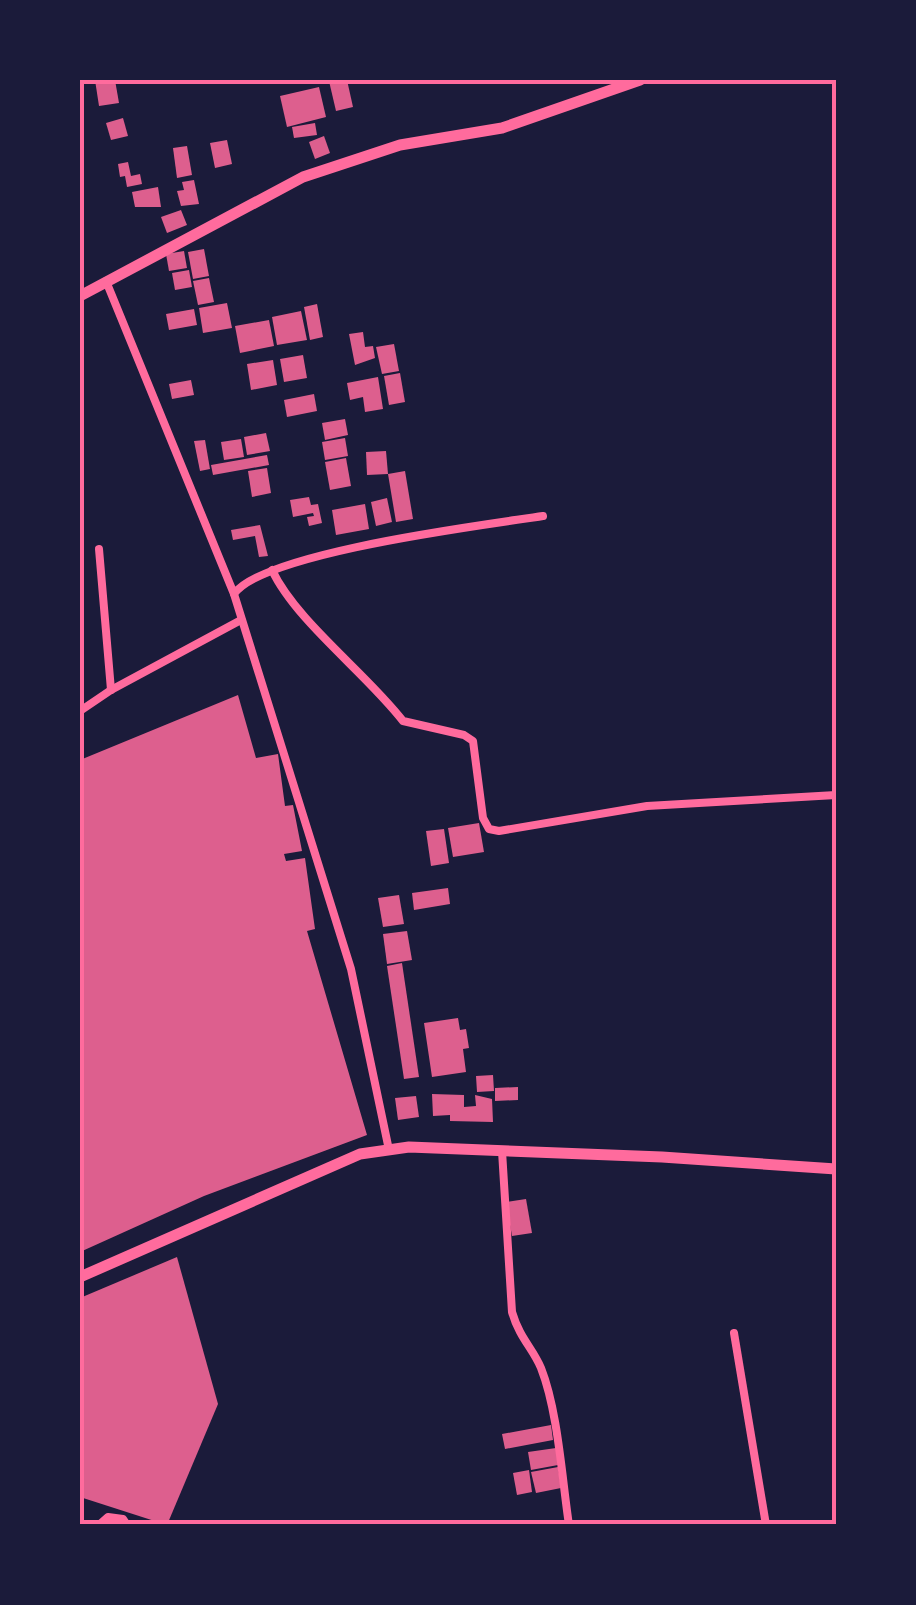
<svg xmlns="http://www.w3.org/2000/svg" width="916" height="1605" font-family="Helvetica,sans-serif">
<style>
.building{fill:#dd5f8e}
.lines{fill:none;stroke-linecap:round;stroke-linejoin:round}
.minor{stroke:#ff6b9d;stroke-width:8}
.secondary{stroke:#ff6b9d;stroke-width:11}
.neatline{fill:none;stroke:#ff6b9d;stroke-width:4}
</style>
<rect width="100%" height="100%" fill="#1b1b3a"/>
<g class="building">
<polygon points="95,80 115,80 119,103 99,106"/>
<polygon points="347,80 353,107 336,111 329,81"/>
<polygon points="319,87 326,117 287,127 280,96"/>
<polygon points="123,118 128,136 111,140 106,123"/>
<polygon points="315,123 317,135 294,138 292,127"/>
<polygon points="324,136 330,153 315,159 309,142"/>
<polygon points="227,140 232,164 215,168 210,143"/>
<polygon points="187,146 192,175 177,178 173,148"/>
<polygon points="128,162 131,176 140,174 142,184 127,187 125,176 120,177 118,164"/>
<polygon points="194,180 199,204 181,206 177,191 184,190 182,182"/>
<polygon points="158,187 161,207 135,207 132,192"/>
<polygon points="181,210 187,225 167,233 161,217"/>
<polygon points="204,249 209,276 193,279 188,252"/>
<polygon points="184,251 187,268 169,271 166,254"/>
<polygon points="189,270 192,287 175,290 172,273"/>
<polygon points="209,278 214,302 198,305 193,281"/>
<polygon points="227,303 232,328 203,333 199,308"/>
<polygon points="317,304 323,337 310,340 304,307"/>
<polygon points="194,309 197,325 169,330 166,314"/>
<polygon points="301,311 307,340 277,345 272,317"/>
<polygon points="269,320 274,346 240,353 235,326"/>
<polygon points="363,332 365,347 373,346 375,358 355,365 349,334"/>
<polygon points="394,344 399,371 382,374 376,347"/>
<polygon points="303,355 307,378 284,382 280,359"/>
<polygon points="273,360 277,385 251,390 247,364"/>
<polygon points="400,373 405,402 389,405 384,376"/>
<polygon points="378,377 383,409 365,412 363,397 350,400 347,383"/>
<polygon points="191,380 194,395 172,399 169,384"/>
<polygon points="314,394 317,411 287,417 284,400"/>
<polygon points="345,419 348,435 325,440 322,423"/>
<polygon points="266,433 270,451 247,455 244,437"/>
<polygon points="345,438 348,456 325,460 322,442"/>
<polygon points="241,439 244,457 224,460 221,442"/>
<polygon points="205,440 210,469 200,471 194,441"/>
<polygon points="386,451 388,474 367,475 366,452"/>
<polygon points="267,455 269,465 213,475 211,465"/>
<polygon points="346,458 351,486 330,490 325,462"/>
<polygon points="267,468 271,493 252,497 248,471"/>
<polygon points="405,471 413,519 396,522 388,474"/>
<polygon points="309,497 311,505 318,504 322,523 309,526 307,517 314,516 313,513 293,517 290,500"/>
<polygon points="387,498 392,522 376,526 371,502"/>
<polygon points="365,504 369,529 336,535 332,510"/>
<polygon points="260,525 268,556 259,557 255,536 233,540 231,530"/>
<polygon points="238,695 256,758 278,754 285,806 293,805 302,851 284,854 286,861 305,858 315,929 307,931 367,1135 204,1196 80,1252 80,760"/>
<polygon points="479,823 484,852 453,857 448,828"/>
<polygon points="444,829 449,863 431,866 426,831"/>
<polygon points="448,888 450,904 414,910 412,893"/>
<polygon points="399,895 404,924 383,927 378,898"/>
<polygon points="407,931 412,960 387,964 383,934"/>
<polygon points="402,963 419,1077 404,1079 387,966"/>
<polygon points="458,1018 460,1030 466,1029 469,1048 463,1049 466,1072 432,1077 424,1023"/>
<polygon points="493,1075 494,1091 477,1092 476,1076"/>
<polygon points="518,1087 518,1100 495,1101 495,1088"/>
<polygon points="432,1094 464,1095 464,1107 476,1106 475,1095 492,1099 493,1122 450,1121 450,1115 433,1116"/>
<polygon points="416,1096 419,1117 398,1120 395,1098"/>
<polygon points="526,1199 532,1233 512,1236 506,1202"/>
<polygon points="177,1257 218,1404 167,1525 80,1497 80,1298"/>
<polygon points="551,1425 553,1440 505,1449 502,1434"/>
<polygon points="556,1448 558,1465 531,1470 528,1452"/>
<polygon points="558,1467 561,1488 536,1493 531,1472"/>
<polygon points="529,1470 532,1492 517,1495 513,1473"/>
</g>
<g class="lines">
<g class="minor">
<polyline points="106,281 234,594"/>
<polyline points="99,549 111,690"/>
<path d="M272,570C296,621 366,673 403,721L464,735L473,741L483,818L489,829L499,831L647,806L836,795"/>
<polyline points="80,711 111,690 241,620"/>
<path d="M389,1150L351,969L234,594C264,552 485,525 543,516"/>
<path d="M502,1151L512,1312C520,1339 532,1347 541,1368C558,1411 562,1479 569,1525"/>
<polyline points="734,1333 766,1525"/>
<polyline points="99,1525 108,1517 123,1519 127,1525"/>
</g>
<g class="secondary">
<polyline points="80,296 303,177 400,145 502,128 640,80"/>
<polyline points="80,1277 360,1154 409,1147 662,1157 836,1169"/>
</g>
</g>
<rect width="916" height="1605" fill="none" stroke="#1b1b3a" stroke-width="165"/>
<rect x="82" y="82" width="752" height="1440" class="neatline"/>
</svg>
